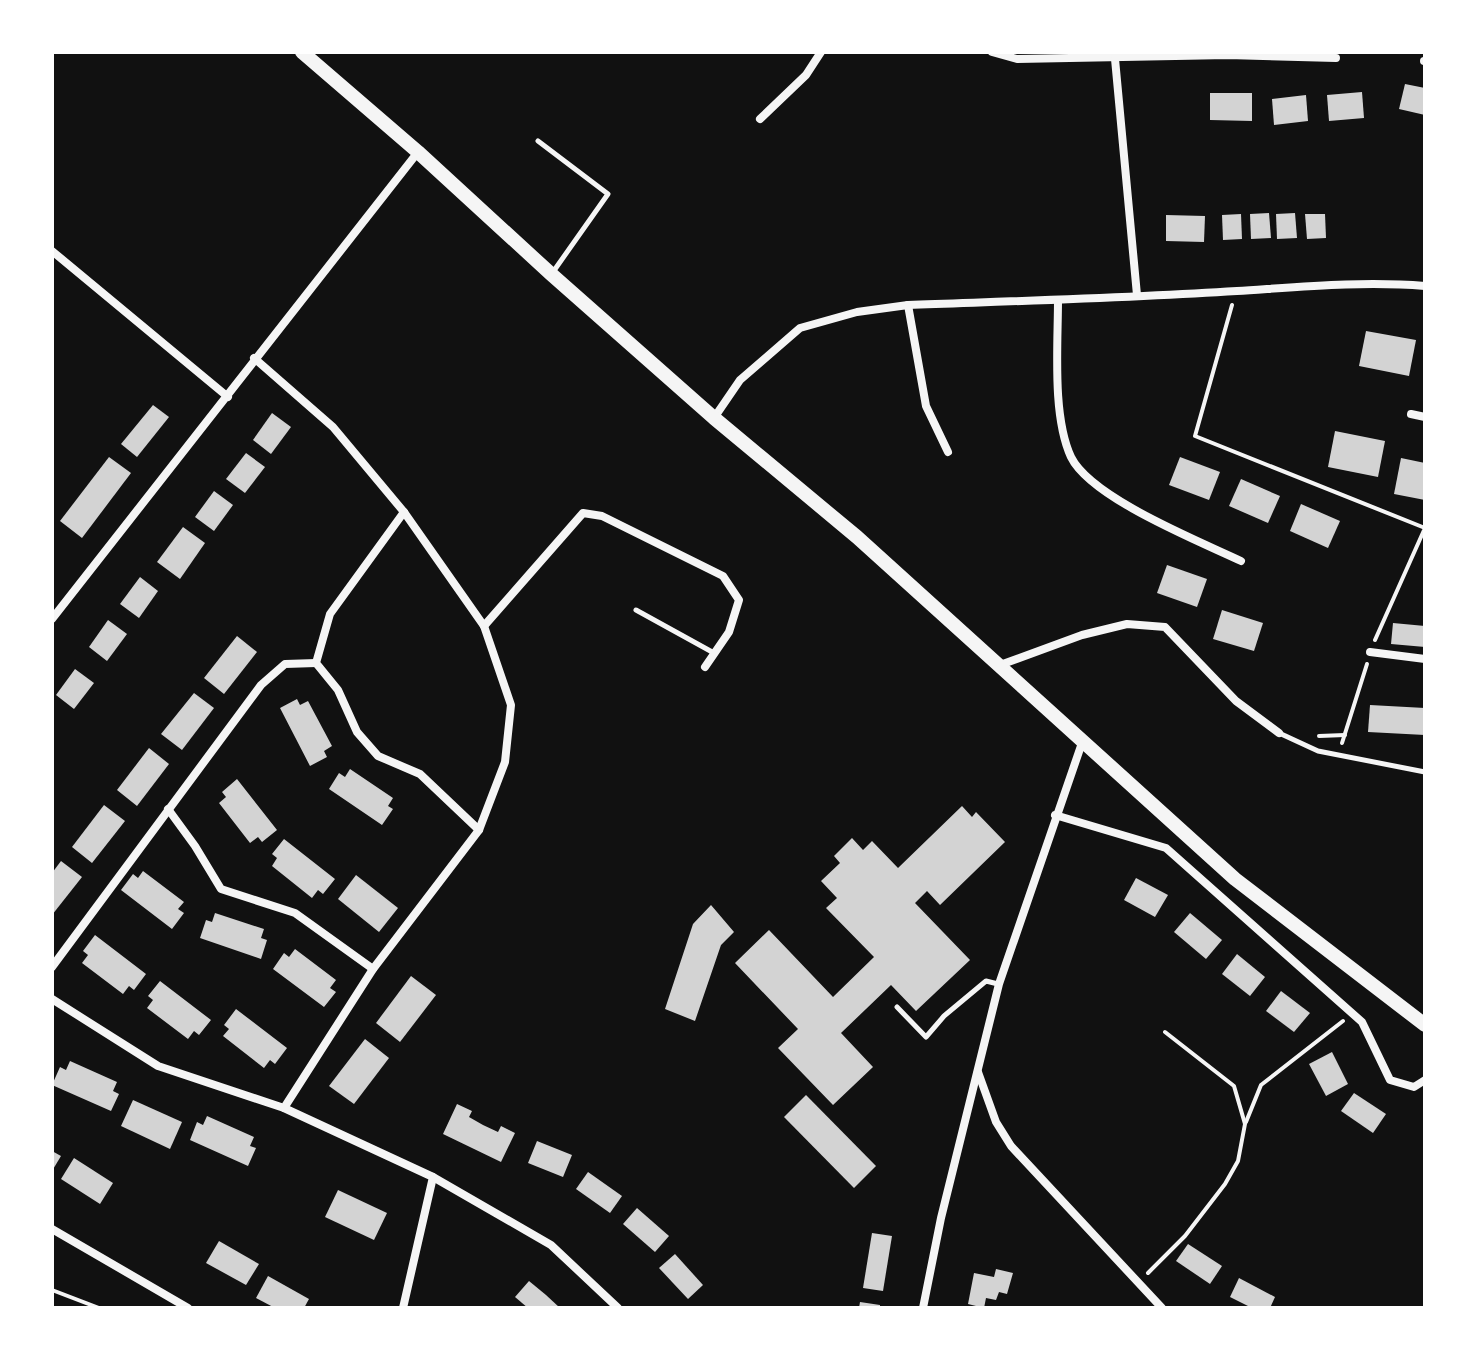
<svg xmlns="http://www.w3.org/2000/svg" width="1477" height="1360" font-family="'Varela Round',sans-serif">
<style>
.building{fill:#d3d3d3}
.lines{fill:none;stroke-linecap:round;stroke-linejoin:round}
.path{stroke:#f5f5f5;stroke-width:4}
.service{stroke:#f5f5f5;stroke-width:5}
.minor{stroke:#f5f5f5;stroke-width:8}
.tertiary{stroke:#f5f5f5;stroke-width:14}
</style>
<rect width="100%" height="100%" fill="#111"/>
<g class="building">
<polygon points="1405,84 1425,88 1425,115 1399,109"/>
<polygon points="1362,92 1364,118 1329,121 1327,95"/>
<polygon points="1210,93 1252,93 1252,121 1210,120"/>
<polygon points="1306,95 1308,121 1274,125 1272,99"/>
<polygon points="1269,213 1271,238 1251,239 1250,214"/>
<polygon points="1295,213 1297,238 1277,239 1276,214"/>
<polygon points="1241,214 1242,239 1223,240 1222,215"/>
<polygon points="1305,214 1325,214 1326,238 1307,239"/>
<polygon points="1166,215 1205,216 1204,242 1166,241"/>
<polygon points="1366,331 1416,340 1409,376 1359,366"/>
<polygon points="153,405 169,417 137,457 121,444"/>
<polygon points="272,413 291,427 271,454 253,440"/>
<polygon points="1335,431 1385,441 1378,477 1328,467"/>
<polygon points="246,453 265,467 245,493 226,479"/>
<polygon points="109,457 131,473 82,538 60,521"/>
<polygon points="1180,457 1220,472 1209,500 1169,485"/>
<polygon points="1401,458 1425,463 1425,500 1394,494"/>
<polygon points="1241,479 1280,496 1268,523 1229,506"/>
<polygon points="214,491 233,505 214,531 195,517"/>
<polygon points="1301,504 1340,521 1328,548 1290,531"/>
<polygon points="183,527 205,543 180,579 157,562"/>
<polygon points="1167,565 1207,579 1197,607 1157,593"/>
<polygon points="140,577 158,591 139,618 120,604"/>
<polygon points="1222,610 1263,623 1254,651 1213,639"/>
<polygon points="108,620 127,634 107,661 89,647"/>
<polygon points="1393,623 1425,626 1425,647 1391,644"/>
<polygon points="237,636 257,652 224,694 204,678"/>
<polygon points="75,669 94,683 74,709 56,695"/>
<polygon points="194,693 214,708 182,750 161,734"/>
<polygon points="297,699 300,705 308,701 332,746 324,751 327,757 310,766 280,708"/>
<polygon points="1370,705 1425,708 1425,735 1368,732"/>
<polygon points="149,748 169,764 137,806 117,790"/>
<polygon points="350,769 393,798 388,806 393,809 382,825 329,789 339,773 345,777"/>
<polygon points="237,779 277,830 262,842 258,837 250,843 219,803 226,797 222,792"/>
<polygon points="104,805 125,821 92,863 72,847"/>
<polygon points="962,806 972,817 976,812 1005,842 940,905 927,891 915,903 970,960 916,1011 891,985 841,1033 873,1067 833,1105 778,1048 798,1029 735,963 769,930 833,997 874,957 826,908 837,898 821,881 840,863 834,856 852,838 863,850 872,841 898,868"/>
<polygon points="284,839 335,879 323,894 318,890 312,898 272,866 277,858 272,854"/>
<polygon points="61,861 82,877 52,915 52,873"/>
<polygon points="143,871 184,902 178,909 184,913 172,929 121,890 133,874 138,878"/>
<polygon points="356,875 398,908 379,932 338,899"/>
<polygon points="1136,878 1168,895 1155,917 1124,900"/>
<polygon points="711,905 734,932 721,945 695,1021 665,1009 693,924"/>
<polygon points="215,913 264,929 261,938 267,940 261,959 200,938 206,920 212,922"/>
<polygon points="1190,913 1222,940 1206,959 1174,932"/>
<polygon points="95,935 146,974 134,990 129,986 123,994 82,963 88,955 83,951"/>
<polygon points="295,949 336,980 330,988 336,992 324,1007 273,969 284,953 289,957"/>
<polygon points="1237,954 1265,977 1250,996 1222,974"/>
<polygon points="411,976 436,995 400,1042 376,1023"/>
<polygon points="160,981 211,1020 199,1035 194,1031 188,1039 147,1008 153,1000 148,996"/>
<polygon points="1281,991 1310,1013 1294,1032 1266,1011"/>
<polygon points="236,1009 287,1048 275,1064 270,1060 264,1068 223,1036 229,1029 224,1025"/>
<polygon points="365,1039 389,1058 354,1104 329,1086"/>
<polygon points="1332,1052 1348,1084 1326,1096 1309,1064"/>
<polygon points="70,1061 117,1082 113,1091 119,1094 111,1111 52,1085 60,1067 66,1070"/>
<polygon points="1354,1093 1386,1114 1373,1133 1341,1111"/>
<polygon points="806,1095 876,1166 854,1188 784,1117"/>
<polygon points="133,1100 182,1122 170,1149 121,1126"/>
<polygon points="457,1104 472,1111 469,1117 483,1125 498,1132 501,1126 515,1133 501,1162 443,1134"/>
<polygon points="207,1116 254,1137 250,1146 256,1148 248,1166 190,1140 197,1122 203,1125"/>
<polygon points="537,1141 572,1155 563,1177 528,1163"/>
<polygon points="52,1151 61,1156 52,1171"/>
<polygon points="74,1158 113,1183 100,1204 61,1179"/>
<polygon points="588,1172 622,1196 610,1213 576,1189"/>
<polygon points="338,1190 387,1213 374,1240 325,1217"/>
<polygon points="637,1208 669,1236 655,1252 623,1224"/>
<polygon points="872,1233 892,1236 883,1291 863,1288"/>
<polygon points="219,1241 259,1264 246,1285 206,1263"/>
<polygon points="1188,1244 1222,1266 1210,1284 1176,1261"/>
<polygon points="675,1254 703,1285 688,1299 659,1268"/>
<polygon points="996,1269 1013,1273 1007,1294 999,1292 996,1300 986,1298 984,1308 968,1304 974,1273 994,1277"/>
<polygon points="268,1276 309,1299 304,1308 275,1308 256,1298"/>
<polygon points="1239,1278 1275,1297 1270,1308 1252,1308 1230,1297"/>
<polygon points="529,1281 546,1295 560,1308 528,1308 515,1297"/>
<polygon points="860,1302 880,1305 880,1308 859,1308"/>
</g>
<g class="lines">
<g class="path">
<polyline points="1232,305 1195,436 1425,528 1375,640"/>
<polyline points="1319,736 1345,735"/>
<polyline points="1342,743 1367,664"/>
<polyline points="1246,1122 1261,1085 1343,1021"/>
<polyline points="1148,1273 1185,1236 1225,1184 1238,1161 1245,1124 1234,1086 1165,1032"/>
<polyline points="52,1290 99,1308"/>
</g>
<g class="service">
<polyline points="538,141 608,194 553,272"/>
<polyline points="636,610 714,653"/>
<polyline points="1279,733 1318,751 1425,772"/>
<polyline points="897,1007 926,1037 944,1016 986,981 998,984"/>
</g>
<g class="minor">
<polyline points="992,52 1017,59 1228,55 1336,58"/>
<polyline points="1115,59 1137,295"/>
<polyline points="1424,61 1425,61"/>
<polyline points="760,119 806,75 821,52"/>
<polyline points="52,251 228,397"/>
<path d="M1058,300C1058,345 1052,416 1071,457C1091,498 1199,541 1241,561"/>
<polyline points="908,305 926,406 948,452"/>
<polyline points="1411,414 1425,417"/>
<path d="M714,418L740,380L800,328L857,312L908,305C1018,301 1128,298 1237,291C1300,287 1361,281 1425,286"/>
<polyline points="404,512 330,614 316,663 338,690 357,732 378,756 420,774 479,830"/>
<path d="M52,619C175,464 295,307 418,152"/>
<polyline points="484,626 583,513 602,516 723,576 739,600 729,632 705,667"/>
<polyline points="1370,652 1425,659"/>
<polyline points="1000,665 1082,635 1127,624 1165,627 1236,701 1279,733"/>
<polyline points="168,809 195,846 221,889 295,913 373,969"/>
<polyline points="1055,815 1166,848 1362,1022 1390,1080 1414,1087 1425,1080"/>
<polyline points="52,967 261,685 285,664 316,663"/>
<polyline points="52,999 158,1066 284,1108 373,969 479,830 505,762 511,705 484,626 404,512 333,427 254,358"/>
<polyline points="978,1072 996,1122 1011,1146 1162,1308"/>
<polyline points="284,1108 433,1177 403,1308"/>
<polyline points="433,1177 551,1245 618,1308"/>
<polyline points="52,1229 188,1308"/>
<polyline points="923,1308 941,1218 999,984 1083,740"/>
</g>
<polyline class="tertiary" points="302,52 418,152 551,274 714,418 857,537 1235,879 1425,1025"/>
</g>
<rect width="1477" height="1360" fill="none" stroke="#ffffff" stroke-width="108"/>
</svg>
